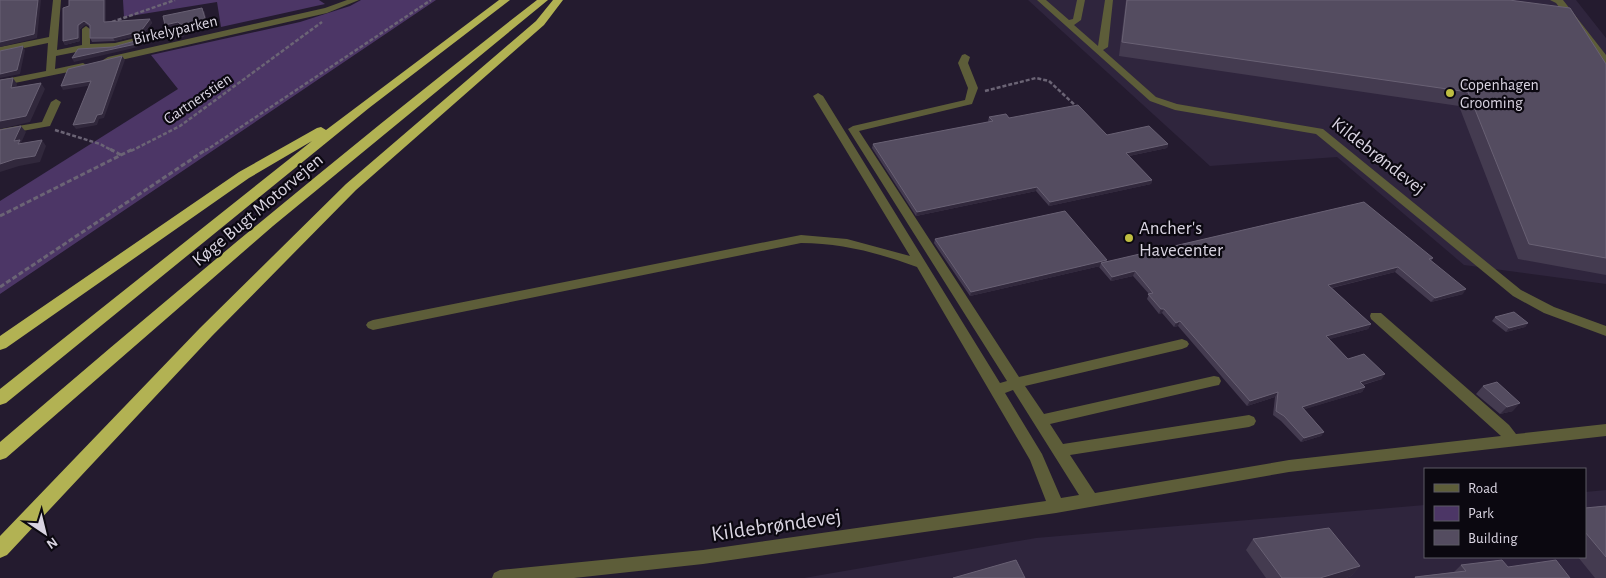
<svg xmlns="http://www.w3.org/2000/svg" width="1606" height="578" font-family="'Alegreya Sans',sans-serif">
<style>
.built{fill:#2f253d}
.green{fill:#4c3666}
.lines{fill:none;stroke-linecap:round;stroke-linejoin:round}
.path-far1{stroke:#6b6475;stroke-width:2.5;stroke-dasharray:4 2;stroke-linecap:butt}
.path{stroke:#6b6475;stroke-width:3;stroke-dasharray:5 2.5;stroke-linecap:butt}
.minor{fill:#5d5d39;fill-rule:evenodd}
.highway{fill:#b2b253;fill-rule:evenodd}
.wall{fill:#443b50}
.shaded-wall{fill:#31283c}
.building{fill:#544c60;stroke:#696174}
.poi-dot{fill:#bfbe41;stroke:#0b0810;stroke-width:2}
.labels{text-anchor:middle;stroke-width:4.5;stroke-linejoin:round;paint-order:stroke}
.far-street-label{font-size:16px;fill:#d9d4e1;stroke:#0b0810}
.far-poi-label{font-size:16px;fill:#d9d4e1;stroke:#0b0810;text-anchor:start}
.street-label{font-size:19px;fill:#d9d4e1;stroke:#0b0810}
.poi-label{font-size:19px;fill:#d9d4e1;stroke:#0b0810;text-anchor:start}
.near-street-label{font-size:22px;fill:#d9d4e1;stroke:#0b0810}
</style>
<rect width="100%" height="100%" fill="#241b2f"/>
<g class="built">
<polygon points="1028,0 1576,0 1606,38 1606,284 1464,265 1337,157 1210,166"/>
<polygon points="1606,490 1606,578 804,578 1036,538 1425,505 1425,557 1585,557 1585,492"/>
</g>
<g class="green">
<polygon points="123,0 319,0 325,4 221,27 217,2 124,17"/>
<polygon points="361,0 436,0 0,294 0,201 178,89 151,55 300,22 350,6"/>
</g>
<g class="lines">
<g class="path-far1">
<polyline points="112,22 175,0"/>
<polyline points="985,91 1036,78 1049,81 1078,108"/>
<polyline points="55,130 100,144 113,151"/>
<polyline points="131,151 180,126 322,22"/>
<polyline points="205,151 431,0"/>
</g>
<g class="path">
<polyline points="110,149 121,155"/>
<polyline points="0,216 133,149"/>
<polyline points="0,287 207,149"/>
</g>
<g class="minor">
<polygon points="53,0 61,0 57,50 82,45 82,29 86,26 90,29 90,44 115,43 180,27 184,30 115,49 86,50 56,56 55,69 83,63 88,66 83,69 0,86 0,80 46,71 48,43 0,53 0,47 49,37"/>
<polygon points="347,0 359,0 327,13 108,63 103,60 108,57 325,8"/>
<polygon points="1037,0 1046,0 1069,20 1073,19 1077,0 1085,0 1081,20 1074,25 1098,46 1105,0 1113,0 1108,47 1103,50 1156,97 1177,104 1323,129 1521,290 1554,307 1606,326 1606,336 1544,313 1513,296 1316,134 1175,110 1150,101"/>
<polygon points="1550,0 1563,0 1606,55 1606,64 1603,63 1556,3"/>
<path d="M965,54L970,57L968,63L978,88L972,104L859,131L1019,377L1182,339L1187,341L1189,344L1187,347L1182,349L1025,386L1044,414L1214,376L1219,377L1221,381L1219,385L1214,386L1050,424L1063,444L1249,415L1254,417L1256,421L1254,425L1249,427L1070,455L1095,493L1289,460L1501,436L1371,319L1370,316L1371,313H1381L1509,425L1516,434L1606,424V436L1289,472L1056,513L703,564L574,578H492L494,573L500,570L703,550L1046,501L1030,460L917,267C879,253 841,243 801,243L373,330L368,328L366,325L368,322L373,320L801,235L847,239L910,256L813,96L818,93L823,96L1000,383L1007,381L848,129L853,126L965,100L968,88L958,63L962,55ZM1013,390L1079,495L1061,498L1042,454L1005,393Z"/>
<polygon points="56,99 61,102 50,126 0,135 0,129 42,122 51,102"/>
</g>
<g class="highway">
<polygon points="499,0 510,0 369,108 6,403 0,405 0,389 312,141 249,178 6,348 0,350 0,336 239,172 317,128 321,127 326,130"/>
<path d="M537,0H548L273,226L6,458L0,460V442C176,291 354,142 537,0Z"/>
<polygon points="553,0 563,0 544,25 356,190 212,336 7,555 0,558 0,536 200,328 346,184 536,21"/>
</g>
</g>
<g class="wall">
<polygon points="1126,0 1509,0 1606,64 1606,275 1518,259 1459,106 1119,56"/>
<polygon points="63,8 106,22 150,19 152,23 143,34 115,41 92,42 90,38 90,27 86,24 80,29 80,41 65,45 63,41"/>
<polygon points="204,11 208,25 186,30 180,25 167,28 165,25"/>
<polygon points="989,117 1009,118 1107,135 1168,144 1167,148 1129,156 1152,180 1151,184 1049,206 1036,191 916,216 872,148 873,144 989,122 988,121"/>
<polygon points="935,239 1107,261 1433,258 1431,261 1463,294 1431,302 1395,272 1332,288 1371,324 1368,329 1329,339 1348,359 1382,379 1363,385 1365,387 1362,392 1304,409 1324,432 1321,436 1301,442 1281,421 1273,415 1275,397 1247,406 1178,326 1174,327 1162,313 1159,314 1147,299 1149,294 1133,276 1111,281 1099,267 1100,266 970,296 934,243"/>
<polygon points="1495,317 1528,323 1525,327 1506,332 1492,321"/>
<polygon points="1483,386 1513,411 1500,414 1476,394"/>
<polygon points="1606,506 1606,578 1595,578 1578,557 1585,557 1585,508"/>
<polygon points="1253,539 1360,566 1351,576 1346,578 1266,578 1246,550"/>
<polygon points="1461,565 1508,567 1570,578 1414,578 1415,577 1454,572"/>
</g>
<g class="shaded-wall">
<polygon points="38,0 41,0 37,38 0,47 0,42"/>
<polygon points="104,0 106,0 106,26 104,22"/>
<polygon points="202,8 208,25 186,30 184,27"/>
<polygon points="150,19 152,23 143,34 115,41 113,38"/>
<polygon points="84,21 86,24 80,29 80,41 65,45 63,41"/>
<polygon points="178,22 180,25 167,28 165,25"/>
<polygon points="181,29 184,37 170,40 168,36"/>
<polygon points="135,41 138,47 74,62 72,58"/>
<polygon points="23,46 25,50 20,74 0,78 0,74"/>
<polygon points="122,56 125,60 104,118 99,119 97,125 76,129 73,125 97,115"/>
<polygon points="13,78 17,84 15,94 11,88"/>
<polygon points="91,81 93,85 63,90 61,86"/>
<polygon points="41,83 45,89 30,122 0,129 0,121"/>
<polygon points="21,126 26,132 21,143 24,147 14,141"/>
<polygon points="42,140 46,146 40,162 19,166 0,172 0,164"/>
<polygon points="1168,144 1167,148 1124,157 1126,153"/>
<polygon points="1152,180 1151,184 1049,206 1050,202"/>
<polygon points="1037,187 1036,191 916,216 917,212"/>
<polygon points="1107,260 1101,263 1100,266 970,296 971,292"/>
<polygon points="1398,267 1395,272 1326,289 1328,285"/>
<polygon points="1135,271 1133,276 1111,281 1112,277"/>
<polygon points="1466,289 1463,294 1431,302 1435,298"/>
<polygon points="1161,309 1164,309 1162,313 1159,314"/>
<polygon points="1180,321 1178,326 1174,327 1176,323"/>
<polygon points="1528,323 1525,327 1506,332 1509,328"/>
<polygon points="1371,324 1368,329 1323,341 1326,336"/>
<polygon points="1385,374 1382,379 1357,386 1360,382"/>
<polygon points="1365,387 1362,392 1299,411 1302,407"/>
<polygon points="1278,392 1275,397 1247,406 1250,401"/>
<polygon points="1520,403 1513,411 1500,414 1507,407"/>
<polygon points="1324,432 1321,436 1301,442 1304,438"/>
<polygon points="1360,566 1351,576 1346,578 1320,578"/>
</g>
<g class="building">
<polygon points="0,0 38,0 34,34 0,42"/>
<polygon points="69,0 104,0 104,22 150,19 141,31 113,38 90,38 90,25 84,21 78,25 78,38 63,41 63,8 69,6"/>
<polygon points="1127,0 1509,0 1570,8 1606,64 1606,258 1529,244 1468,92 1122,42"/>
<polygon points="202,8 206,22 184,27 178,22 165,25 163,16"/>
<polygon points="181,29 182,33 168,36 167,32"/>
<polygon points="135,41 136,44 72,58 78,49 113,47"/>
<polygon points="23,46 17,70 0,74 0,51"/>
<polygon points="122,56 102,114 97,115 94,122 73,125 91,81 61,86 68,69"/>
<polygon points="13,78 11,88 41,83 26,116 0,121 0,80"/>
<polygon points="1078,105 1107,135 1149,126 1168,144 1126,153 1152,180 1050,202 1037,187 917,212 873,144 993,121 989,117 1006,114 1009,118"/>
<polygon points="21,126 14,141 20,140 18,144 42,140 35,156 15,159 0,164 0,130"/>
<polygon points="1364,202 1433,258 1429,259 1466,289 1435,298 1398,267 1328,285 1371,324 1326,336 1348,359 1364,354 1385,374 1360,382 1365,387 1302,407 1324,432 1304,438 1284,416 1276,411 1278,392 1250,401 1180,321 1176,323 1164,309 1161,309 1148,294 1153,293 1135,271 1112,277 1101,263"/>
<polygon points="1065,211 1107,260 971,292 935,239"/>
<polygon points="1514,312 1528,323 1509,328 1495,317"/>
<polygon points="1497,382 1520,403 1507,407 1483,386"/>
<polygon points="1606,506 1606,557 1585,532 1585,508"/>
<polygon points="1329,528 1360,566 1320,578 1282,578 1253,539"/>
<polygon points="1016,560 1025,578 953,578"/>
<polygon points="1502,560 1508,567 1556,560 1570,578 1416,578 1415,577 1466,571 1461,565"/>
</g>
<g class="poi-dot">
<circle cx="1450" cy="93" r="5"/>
<circle cx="1129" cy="238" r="5"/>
</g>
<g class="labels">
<g class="far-street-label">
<text transform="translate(175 29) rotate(-13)" y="6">Birkelyparken</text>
<text transform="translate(197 98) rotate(-34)" y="6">Gartnerstien</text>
</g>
<g class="far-poi-label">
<text x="1460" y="90">Copenhagen<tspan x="1460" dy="18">Grooming</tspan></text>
</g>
<g class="street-label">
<text transform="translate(1379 155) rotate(38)" y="7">Kildebrøndevej</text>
<text transform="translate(257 209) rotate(-40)" y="7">Køge Bugt Motorvejen</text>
</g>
<g class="poi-label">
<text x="1139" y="234">Ancher's<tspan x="1139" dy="22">Havecenter</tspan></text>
</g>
<g class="near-street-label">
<text transform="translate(776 524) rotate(-8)" y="8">Kildebrøndevej</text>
</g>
</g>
<rect x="1424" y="468" width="162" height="90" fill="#0b0810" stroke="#5d5a64"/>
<rect x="1434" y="484" width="25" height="8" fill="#5d5d39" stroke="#5d5a64"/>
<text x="1468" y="493" font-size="15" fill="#d9d4e1">Road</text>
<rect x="1434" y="506" width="25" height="15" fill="#4c3666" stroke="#5d5a64"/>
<text x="1468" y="518" font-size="15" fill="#d9d4e1">Park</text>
<rect x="1434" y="530" width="25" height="15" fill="#544c60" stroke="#5d5a64"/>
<text x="1468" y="543" font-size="15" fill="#d9d4e1">Building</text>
<g transform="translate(45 533) rotate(145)" stroke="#0b0810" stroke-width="4" paint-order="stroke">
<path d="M0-4L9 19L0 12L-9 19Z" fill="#d9d4e1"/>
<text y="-8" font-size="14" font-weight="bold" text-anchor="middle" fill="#d9d4e1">N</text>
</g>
</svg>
